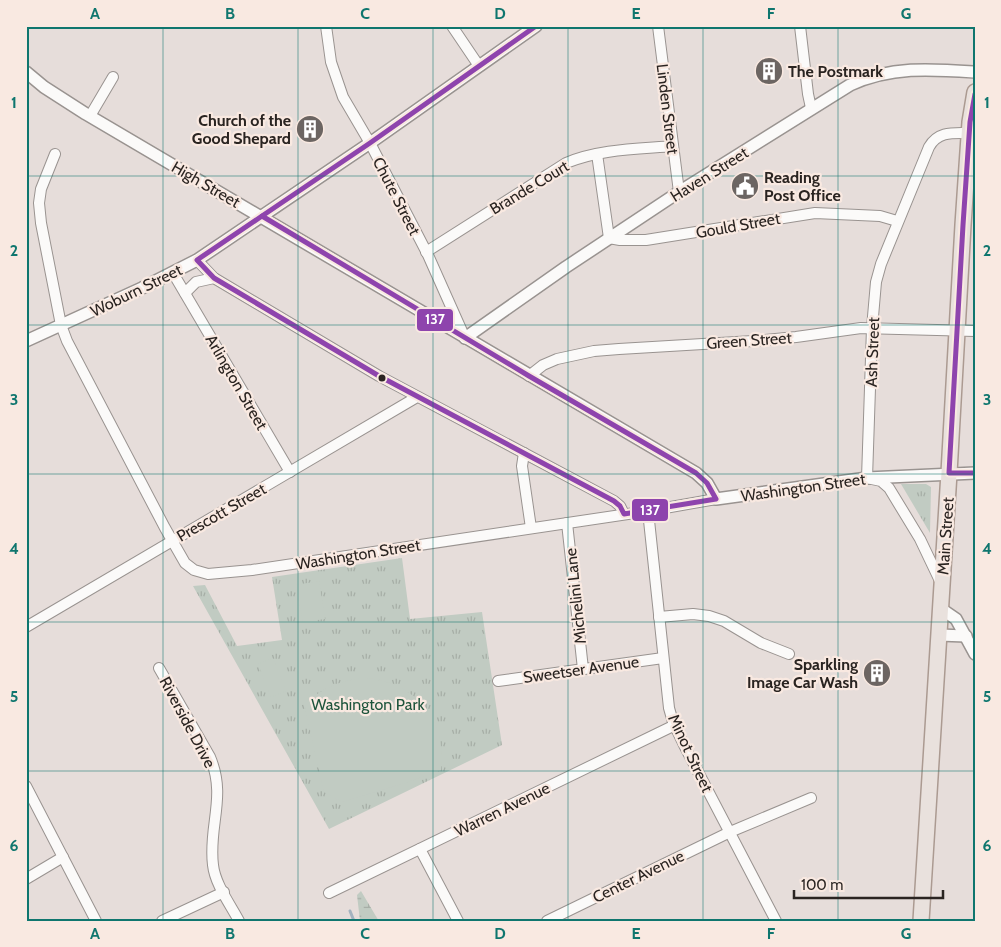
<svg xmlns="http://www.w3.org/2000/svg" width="1001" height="947" font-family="Cabin,sans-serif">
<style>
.grass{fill:url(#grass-tufts)}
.wetland{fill:url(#wetland-marsh)}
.pitch{fill:#c1cbc2}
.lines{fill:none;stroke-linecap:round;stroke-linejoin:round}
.stream{stroke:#a3b2bf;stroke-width:3}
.minor-casing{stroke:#999390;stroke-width:12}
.tertiary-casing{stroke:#999390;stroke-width:14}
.primary-casing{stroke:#ab9a91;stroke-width:18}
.minor{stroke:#fbfaf9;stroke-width:10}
.tertiary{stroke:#fbfaf9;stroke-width:11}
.primary{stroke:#e9e1dd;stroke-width:15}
.bus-1-casing{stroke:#f9e9e1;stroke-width:9}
.bus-1{stroke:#8e44ad;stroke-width:5}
.grid{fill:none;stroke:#0f766e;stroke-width:1;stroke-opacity:0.55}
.bus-dot{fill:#2a2421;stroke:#f9e9e1;stroke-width:2}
.labels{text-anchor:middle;stroke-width:4.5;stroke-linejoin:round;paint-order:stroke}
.poi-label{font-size:16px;font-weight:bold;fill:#2a2421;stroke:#f9e9e1;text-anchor:start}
.street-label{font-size:16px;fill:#2a2421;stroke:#f9e9e1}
.park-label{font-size:16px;fill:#1d543b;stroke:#f9e9e1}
.line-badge{stroke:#f9e9e1;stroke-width:2}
.badge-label{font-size:14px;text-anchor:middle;font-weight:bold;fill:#fff}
.neatline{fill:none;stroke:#0f766e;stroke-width:2}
.grid-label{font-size:16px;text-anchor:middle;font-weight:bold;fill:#0f766e}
</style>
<defs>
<pattern id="grass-tufts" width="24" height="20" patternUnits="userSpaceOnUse" patternTransform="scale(1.25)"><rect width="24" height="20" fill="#c1cbc2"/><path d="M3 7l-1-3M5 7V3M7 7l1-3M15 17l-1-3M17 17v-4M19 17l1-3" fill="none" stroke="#a6aea6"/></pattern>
<pattern id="wetland-marsh" width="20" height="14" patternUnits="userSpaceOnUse" patternTransform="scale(1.25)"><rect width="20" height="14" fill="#c1cbc2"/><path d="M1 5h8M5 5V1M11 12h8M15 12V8" fill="none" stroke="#a6aea6"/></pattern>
</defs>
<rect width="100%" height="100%" fill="#e6ddda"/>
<g class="grass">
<polygon points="901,484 926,484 931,487 930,533"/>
<polygon points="402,558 410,619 482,612 502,745 329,829 193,586 205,585 237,646 282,640 272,577"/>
</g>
<polygon class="wetland" points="361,891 377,918 379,921 360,921 357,895"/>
<g class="pitch">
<polygon points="319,581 325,619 303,622 296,585"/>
<polygon points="273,658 286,691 271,697 258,664"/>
<path d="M367,678C416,683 447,720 441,770L405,783L342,802L324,792L304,703C324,688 341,679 367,678Z"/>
</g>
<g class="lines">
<polyline class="stream" points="350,911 354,921"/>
<defs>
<g id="minor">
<polyline points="326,26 331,62 343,97 370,143 428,255 465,338"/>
<polyline points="452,26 479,66"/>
<polyline points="658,26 679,192"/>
<polyline points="800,26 808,94 811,108"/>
<polyline points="90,116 113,77"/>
<polyline points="55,154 41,189 39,203 41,223 61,325 67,341 165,528 185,563 194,570 208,574 252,570 648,511 716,499"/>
<polyline points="597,154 609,238 620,240 646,240 815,213 880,216 897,221"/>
<path d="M426,252L566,163C599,149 638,149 673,146"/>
<polyline points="197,260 214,278 379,376 614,501 620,506 624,514"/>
<polyline points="173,273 290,472"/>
<polyline points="185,293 196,282 214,278"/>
<polyline points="529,376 543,365 557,359 594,351 619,349 753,341 796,337 861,328 975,331"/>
<polyline points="524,453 522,466 531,528"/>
<polyline points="648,511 669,708 673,722 684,745 776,921"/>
<polyline points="567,523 583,669"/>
<path d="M941,583L920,539L889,488L881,481L867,478L872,328L876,282L881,264L929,147C938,131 953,133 969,133"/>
<polyline points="659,617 693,614 709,616 724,621 761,643 789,654"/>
<polyline points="26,627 417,397"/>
<path d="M159,668L210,757C227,797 208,826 213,865C215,884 230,904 239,921"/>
<polyline points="498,681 663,658"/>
<polyline points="26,786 96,921"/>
<polyline points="420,849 458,921"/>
<polyline points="26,879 63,857"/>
<polyline points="329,893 675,725"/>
<polyline points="162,921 224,892"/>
<polyline points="547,921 730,832 811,798"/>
</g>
<g id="tertiary">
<polyline points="26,72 44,87 86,114 696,473 707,483 716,499 867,478 975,473"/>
<path d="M465,338L566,267L679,192L850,85C891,66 931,69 975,72"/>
<polyline points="26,341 142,288 197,260 370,143 536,26"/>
<polyline points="940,608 956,619 975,654"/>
<polyline points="939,635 966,636"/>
</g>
<polyline id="primary" points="921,921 949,473 963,225 970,122 975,92"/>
</defs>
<use href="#minor" class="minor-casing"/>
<use href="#tertiary" class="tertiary-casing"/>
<use href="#primary" class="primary-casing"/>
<use href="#minor" class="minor"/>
<use href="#tertiary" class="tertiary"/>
<use href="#primary" class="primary"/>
<defs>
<g id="bus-1">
<polyline points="975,94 970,122 963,225 949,473 975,473"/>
<polygon points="262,216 529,376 696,473 707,483 716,499 624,514 620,506 614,501 379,376 214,278 197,260"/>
<polyline points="262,216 370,143 536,26"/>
</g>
</defs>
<use href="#bus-1" class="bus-1-casing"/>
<use href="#bus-1" class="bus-1"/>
</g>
<path class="grid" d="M163,26V921M298,26V921M433,26V921M568,26V921M703,26V921M838,26V921M26,176H975M26,325H975M26,474H975M26,622H975M26,771H975"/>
<defs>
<symbol id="building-disc" viewBox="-11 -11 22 22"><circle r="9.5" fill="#6c6562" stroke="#f9e9e1"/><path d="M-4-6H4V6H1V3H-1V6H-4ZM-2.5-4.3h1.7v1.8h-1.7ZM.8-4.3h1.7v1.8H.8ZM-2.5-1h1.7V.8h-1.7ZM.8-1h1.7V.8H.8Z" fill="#fff"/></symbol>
<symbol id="civic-disc" viewBox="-11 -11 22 22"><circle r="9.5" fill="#6c6562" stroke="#f9e9e1"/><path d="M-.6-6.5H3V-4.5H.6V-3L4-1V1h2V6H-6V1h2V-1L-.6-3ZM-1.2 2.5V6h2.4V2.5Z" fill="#fff"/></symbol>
</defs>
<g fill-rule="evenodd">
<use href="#building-disc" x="753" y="55" width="32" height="32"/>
<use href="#building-disc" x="294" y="113" width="32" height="32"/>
<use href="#civic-disc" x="729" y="170" width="32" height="32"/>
<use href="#building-disc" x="861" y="657" width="32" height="32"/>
</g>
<circle class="bus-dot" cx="382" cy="378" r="4.5"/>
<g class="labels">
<g class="poi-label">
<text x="788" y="77">The Postmark</text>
<text x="291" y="126" text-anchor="end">Church of the<tspan x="291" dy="18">Good Shepard</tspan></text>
<text x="764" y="183">Reading<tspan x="764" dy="18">Post Office</tspan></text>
<text x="858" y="670" text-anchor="end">Sparkling<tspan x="858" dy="18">Image Car Wash</tspan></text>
</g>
<g class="street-label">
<text transform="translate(668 109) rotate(83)" y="6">Linden Street</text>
<text transform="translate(709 174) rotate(-32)" y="6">Haven Street</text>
<text transform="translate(206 184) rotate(30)" y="6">High Street</text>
<text transform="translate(529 187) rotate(-31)" y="6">Brande Court</text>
<text transform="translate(397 196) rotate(63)" y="6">Chute Street</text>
<text transform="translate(738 225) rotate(-10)" y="6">Gould Street</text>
<text transform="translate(136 290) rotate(-26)" y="6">Woburn Street</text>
<text transform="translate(749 340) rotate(-4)" y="6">Green Street</text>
<text transform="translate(872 352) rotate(-88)" y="6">Ash Street</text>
<text transform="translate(237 382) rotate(60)" y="6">Arlington Street</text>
<text transform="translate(803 487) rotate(-8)" y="6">Washington Street</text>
<text transform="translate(221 512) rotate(-30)" y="6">Prescott Street</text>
<text transform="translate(945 536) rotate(-86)" y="6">Main Street</text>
<text transform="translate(358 554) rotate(-9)" y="6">Washington Street</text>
<text transform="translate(575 596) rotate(-96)" y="6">Michelini Lane</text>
<text transform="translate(581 669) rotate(-8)" y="6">Sweetser Avenue</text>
<text transform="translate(188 722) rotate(62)" y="6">Riverside Drive</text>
<text transform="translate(691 753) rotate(65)" y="6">Minot Street</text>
<text transform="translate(502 809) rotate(-26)" y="6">Warren Avenue</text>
<text transform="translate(638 876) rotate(-26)" y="6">Center Avenue</text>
</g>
<g class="park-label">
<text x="368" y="710">Washington Park</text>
</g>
</g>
<g class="line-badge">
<rect x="416" y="308" width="38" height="24" rx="5" fill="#8e44ad"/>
<rect x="631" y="498" width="38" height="24" rx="5" fill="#8e44ad"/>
</g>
<g class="badge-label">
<text x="435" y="324">137</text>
<text x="650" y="515">137</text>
</g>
<rect width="1001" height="947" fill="none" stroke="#f9e9e1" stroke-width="55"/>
<path d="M794 890v8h149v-8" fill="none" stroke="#2a2421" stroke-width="2.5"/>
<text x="801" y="890" font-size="15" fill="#2a2421" stroke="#f9e9e1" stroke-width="4" paint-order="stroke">100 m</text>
<rect x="28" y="28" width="946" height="892" class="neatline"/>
<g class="grid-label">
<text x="95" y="19">A</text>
<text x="230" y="19">B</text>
<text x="365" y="19">C</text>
<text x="500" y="19">D</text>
<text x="636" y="19">E</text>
<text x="771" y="19">F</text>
<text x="906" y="19">G</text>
<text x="14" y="108">1</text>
<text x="987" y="108">1</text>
<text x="14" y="256">2</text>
<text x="987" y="256">2</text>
<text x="14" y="405">3</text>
<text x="987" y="405">3</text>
<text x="14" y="554">4</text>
<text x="987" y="554">4</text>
<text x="14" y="702">5</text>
<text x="987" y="702">5</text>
<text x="14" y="851">6</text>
<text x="987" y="851">6</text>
<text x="95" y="939">A</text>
<text x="230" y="939">B</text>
<text x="365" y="939">C</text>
<text x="500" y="939">D</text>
<text x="636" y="939">E</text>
<text x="771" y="939">F</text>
<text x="906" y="939">G</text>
</g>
</svg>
